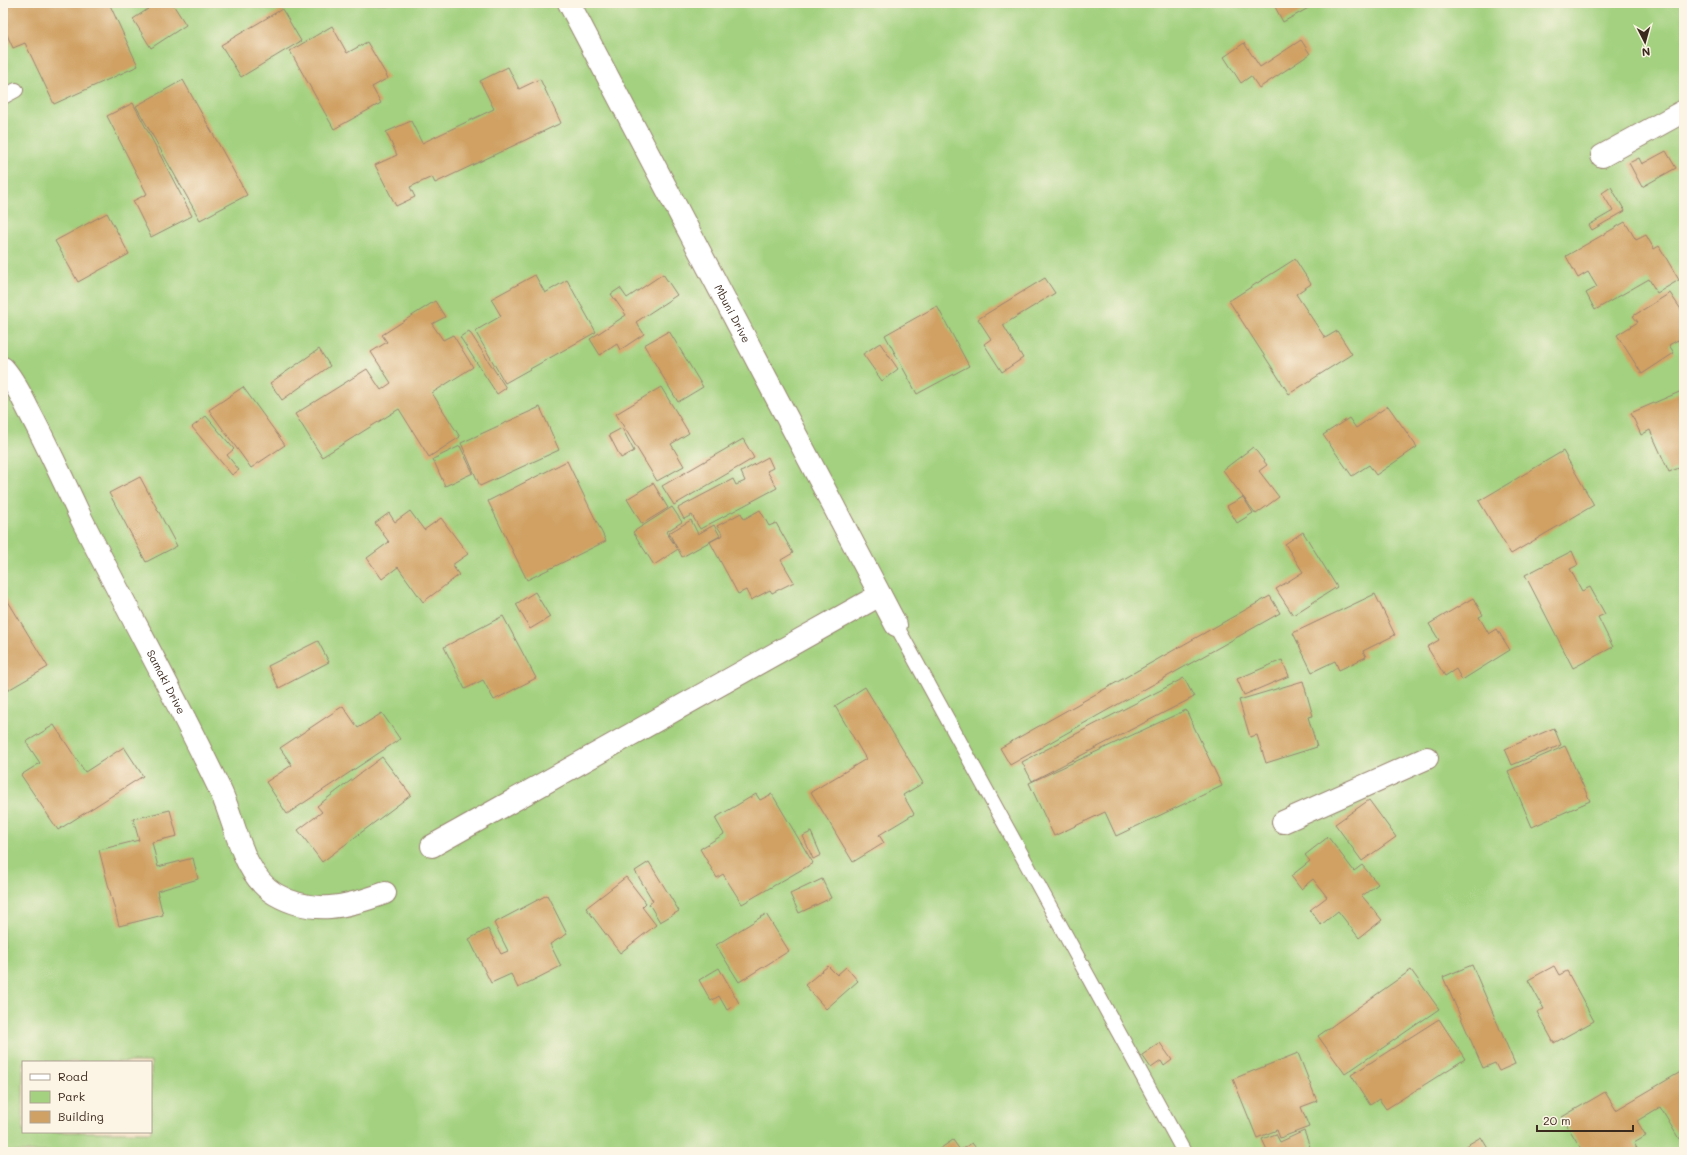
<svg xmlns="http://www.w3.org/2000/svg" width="1687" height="1155" font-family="Mali,sans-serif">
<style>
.green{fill:#a3d17f;stroke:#6f7e4e;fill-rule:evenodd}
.building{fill:#d0a164}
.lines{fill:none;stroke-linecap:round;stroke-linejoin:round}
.service-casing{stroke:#988470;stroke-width:16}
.minor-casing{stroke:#988470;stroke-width:24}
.service{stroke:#fff;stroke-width:14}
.minor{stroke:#fff;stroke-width:22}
.labels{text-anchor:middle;stroke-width:3;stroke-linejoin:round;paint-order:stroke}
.street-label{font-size:11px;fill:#3b2a1e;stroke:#fcf5e5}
</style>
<rect width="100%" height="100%" fill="#fcf5e5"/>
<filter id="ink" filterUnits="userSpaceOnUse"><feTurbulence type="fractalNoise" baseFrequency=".025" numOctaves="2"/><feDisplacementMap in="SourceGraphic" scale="8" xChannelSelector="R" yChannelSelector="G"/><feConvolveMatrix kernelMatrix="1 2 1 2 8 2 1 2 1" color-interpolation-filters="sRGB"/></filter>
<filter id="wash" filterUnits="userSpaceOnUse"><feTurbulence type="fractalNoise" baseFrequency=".012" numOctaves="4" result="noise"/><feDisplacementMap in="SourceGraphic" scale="16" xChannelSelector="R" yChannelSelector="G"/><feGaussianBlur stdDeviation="0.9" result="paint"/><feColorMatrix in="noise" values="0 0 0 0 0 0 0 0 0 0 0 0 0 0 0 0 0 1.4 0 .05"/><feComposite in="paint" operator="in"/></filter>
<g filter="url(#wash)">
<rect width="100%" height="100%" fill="#f5ddc1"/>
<path class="green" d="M3,3H1684V1152H3ZM23,1062H151V1132H23Z"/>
<g id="blocks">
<g class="building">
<polygon points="3,3 109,3 138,66 54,104 25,43 13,48 3,26"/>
<polygon points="144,3 172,3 186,25 151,48 133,19 148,9"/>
<polygon points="244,3 252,3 246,7"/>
<polygon points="1273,3 1310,3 1312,6 1283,22"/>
<polygon points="282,9 301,41 241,77 221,45"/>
<polygon points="332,26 347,53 367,42 388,78 372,87 381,103 334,129 290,51"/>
<polygon points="1301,40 1310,54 1259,88 1251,76 1241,83 1224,57 1244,43 1260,67"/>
<polygon points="508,67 519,89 540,79 561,123 435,183 432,177 410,187 415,197 396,206 375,165 397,155 386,132 411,121 422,143 494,109 480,81"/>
<polygon points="183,80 247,195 200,220 136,106"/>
<polygon points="133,103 192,216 151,237 133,201 147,194 107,116"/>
<polygon points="1666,151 1676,168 1642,187 1629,163 1639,158 1642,164"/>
<polygon points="1611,187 1625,211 1592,230 1589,225 1613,211 1602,193"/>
<polygon points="107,213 129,254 78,282 55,241"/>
<polygon points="1625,222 1636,240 1646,235 1654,249 1659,246 1679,280 1657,293 1649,279 1595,310 1586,293 1597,287 1588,272 1578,278 1566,256"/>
<polygon points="1295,259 1311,284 1296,294 1325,338 1337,331 1352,354 1289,394 1229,301"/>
<polygon points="663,274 677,295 636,322 644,334 620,350 617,344 600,355 590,339 626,315 611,294 620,288 627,298"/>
<polygon points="535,275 545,293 567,280 596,332 505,383 475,331 501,316 491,299"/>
<polygon points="1045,278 1055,293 1003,325 1023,358 1002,372 984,344 991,339 978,319"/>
<polygon points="1670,293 1684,314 1684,349 1678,340 1669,345 1674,353 1642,374 1617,335 1638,322 1633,316"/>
<polygon points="435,301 445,317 432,324 443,340 453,335 473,367 432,393 460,437 429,457 399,409 322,457 295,414 367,369 381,390 391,383 371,352 387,342 382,335"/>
<polygon points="937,306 969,366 917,394 885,335"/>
<polygon points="469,331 506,388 497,394 460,337"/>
<polygon points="669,331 703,387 678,402 644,345"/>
<polygon points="880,343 898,369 882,381 863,354"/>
<polygon points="319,349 330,366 282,400 270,383"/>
<polygon points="243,387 285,445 251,468 209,410"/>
<polygon points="661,387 689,433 671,444 684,466 657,481 616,414"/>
<polygon points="1684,390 1684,466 1669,472 1650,430 1641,435 1631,413"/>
<polygon points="1388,406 1417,447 1376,475 1369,465 1352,476 1323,435 1349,418 1356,428"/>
<polygon points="540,407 559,450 480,486 461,443"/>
<polygon points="206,416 234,449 227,455 239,470 232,475 192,427"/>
<polygon points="622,428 634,451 621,458 609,435"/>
<polygon points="743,439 754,458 674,505 662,486"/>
<polygon points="460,446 473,473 445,486 433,459"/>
<polygon points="1253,447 1267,465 1259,471 1279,497 1256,514 1243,497 1253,513 1237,523 1227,506 1243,497 1223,470"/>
<polygon points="1563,451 1594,505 1511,554 1479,501"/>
<polygon points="768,457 773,468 767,471 777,488 700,529 692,515 684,519 678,508 733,479 736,485 745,481 741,472"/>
<polygon points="567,461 606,541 527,580 488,501"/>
<polygon points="140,477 177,546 146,562 109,493"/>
<polygon points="653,483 668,508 642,524 627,499"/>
<polygon points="672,507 682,522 666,532 677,548 669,533 691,520 698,534 714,525 720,536 682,557 678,549 654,565 633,532"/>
<polygon points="760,510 769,526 776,523 793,553 781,560 794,582 772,593 770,590 751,600 746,590 738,594 710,542 723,535 717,526 741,513 744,519"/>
<polygon points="410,511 424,530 441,518 468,554 452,565 459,575 423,602 398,567 382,579 367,558 389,542 375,523 389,513 395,522"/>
<polygon points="1303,532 1337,587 1293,615 1276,589 1303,572 1285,544"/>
<polygon points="1572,551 1578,565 1570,569 1582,591 1590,587 1605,614 1598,617 1613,647 1573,668 1525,575"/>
<polygon points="535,592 550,617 530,629 516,604"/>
<polygon points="3,593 48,667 3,693"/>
<polygon points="1375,594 1395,635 1363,651 1366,657 1339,670 1335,661 1312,672 1293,633"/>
<polygon points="1270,596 1280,613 1010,765 1000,748"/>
<polygon points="1473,598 1483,615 1479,617 1489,634 1497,629 1510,650 1462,680 1456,669 1445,676 1427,647 1439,640 1429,624"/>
<polygon points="503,616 536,678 494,700 483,680 465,689 444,647"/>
<polygon points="318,641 329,662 279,688 268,666"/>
<polygon points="1282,660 1289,676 1244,695 1237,679"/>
<polygon points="1184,678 1194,697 1032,781 1022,762"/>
<polygon points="1303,681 1313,716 1308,717 1317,747 1266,763 1257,735 1250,737 1239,700"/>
<polygon points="865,687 923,783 903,795 914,814 879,835 884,843 853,862 811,792 866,759 835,706"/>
<polygon points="343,706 358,728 382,713 400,739 287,814 266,782 292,765 280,748"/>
<polygon points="1186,710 1222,786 1116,836 1105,812 1054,836 1029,783"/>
<polygon points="54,725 85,772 124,747 143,776 58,830 21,775 40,763 26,742"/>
<polygon points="1554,728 1561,745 1512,765 1505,749"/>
<polygon points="1565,746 1590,801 1532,827 1508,771"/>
<polygon points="382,757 411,795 322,862 298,830 322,812 317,806"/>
<polygon points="756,794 760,800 772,794 813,863 742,904 723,874 717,878 700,849 724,834 715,818"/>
<polygon points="1369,800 1396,837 1362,861 1335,824"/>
<polygon points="170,810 177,836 152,842 158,867 193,858 198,879 157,891 163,915 119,926 99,850 139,840 133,819"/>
<polygon points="811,832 821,855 813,859 803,836"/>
<polygon points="1328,837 1354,871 1362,865 1378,884 1362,896 1382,920 1359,938 1338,911 1321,925 1310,910 1327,897 1313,879 1301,889 1291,876 1310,861 1305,855"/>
<polygon points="649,862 679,911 660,922 649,904 653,901 635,871"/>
<polygon points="626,877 646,903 642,907 656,925 620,953 586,908"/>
<polygon points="822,879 831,898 799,913 790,894"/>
<polygon points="547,895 567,934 550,944 561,966 518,988 511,974 491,983 469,939 488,929 501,954 508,951 494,923"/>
<polygon points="766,914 789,951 739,982 716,945"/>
<polygon points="1472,965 1515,1064 1499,1071 1495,1063 1483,1068 1443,977"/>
<polygon points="828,966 837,975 846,967 858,981 826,1009 805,985"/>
<polygon points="1554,966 1559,975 1567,971 1594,1021 1554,1043 1537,1012 1544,1009 1528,980"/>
<polygon points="719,968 739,1003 727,1010 719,996 711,1001 699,980"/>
<polygon points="1411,970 1439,1009 1345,1074 1318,1036"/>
<polygon points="1439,1019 1465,1059 1386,1109 1379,1099 1370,1105 1351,1075"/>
<polygon points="1160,1043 1172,1060 1164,1066 1161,1061 1151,1068 1142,1055"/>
<polygon points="1298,1053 1317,1101 1301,1107 1309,1127 1280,1138 1277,1130 1257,1138 1233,1079"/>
<polygon points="1684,1070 1684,1136 1679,1139 1660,1107 1637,1121 1646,1136 1634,1143 1639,1152 1583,1152 1562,1117 1605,1092 1616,1110"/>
<polygon points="1304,1131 1310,1147 1304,1150 1304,1152 1268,1152 1262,1139 1276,1134 1280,1142"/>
<polygon points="1481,1137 1490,1152 1455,1152"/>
<polygon points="953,1140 960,1150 972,1143 979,1152 935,1152"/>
</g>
</g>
</g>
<g filter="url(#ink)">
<use href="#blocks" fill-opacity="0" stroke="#988470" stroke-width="1"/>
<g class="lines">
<defs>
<g id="service">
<polyline points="3,97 16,90"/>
<polyline points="896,625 1184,1152"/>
</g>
<g id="minor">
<path id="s1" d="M569,3L896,625"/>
<polyline points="1602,156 1684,111"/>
<path id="s2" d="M3,368C15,381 22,398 30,413C48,447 64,482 80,516C126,608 177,699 221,792C236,824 242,874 275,894C313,916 347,907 385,893"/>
<polyline points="1283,822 1427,758"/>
<polyline points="432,846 880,595"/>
</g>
</defs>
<use href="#service" class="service-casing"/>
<use href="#minor" class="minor-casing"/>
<use href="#service" class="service"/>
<use href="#minor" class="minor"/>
</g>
</g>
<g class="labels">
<g class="street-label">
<text dy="4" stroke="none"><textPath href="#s1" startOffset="351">Mbuni Drive</textPath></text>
<text dy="4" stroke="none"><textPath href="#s2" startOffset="354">Samaki Drive</textPath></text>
</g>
</g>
<rect width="1687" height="1155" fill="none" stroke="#fcf5e5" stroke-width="16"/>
<rect x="22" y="1061" width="130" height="72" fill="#fcf5e5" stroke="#afa495"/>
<rect x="30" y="1074" width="20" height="6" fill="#ffffff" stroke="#afa495"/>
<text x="58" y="1081" font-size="12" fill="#3b2a1e">Road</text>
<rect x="30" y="1091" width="20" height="12" fill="#a3d17f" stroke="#afa495"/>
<text x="58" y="1101" font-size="12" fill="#3b2a1e">Park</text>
<rect x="30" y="1111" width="20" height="12" fill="#d0a164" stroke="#afa495"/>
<text x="58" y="1121" font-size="12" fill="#3b2a1e">Building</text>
<g transform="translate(1645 42) rotate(174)" stroke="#fcf5e5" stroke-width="3" paint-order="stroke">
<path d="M0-3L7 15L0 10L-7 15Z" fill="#3b2a1e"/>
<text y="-6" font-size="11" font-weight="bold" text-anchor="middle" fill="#3b2a1e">N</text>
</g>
<path d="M1537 1125v6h96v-6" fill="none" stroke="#3b2a1e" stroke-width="2"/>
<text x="1543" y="1125" font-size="12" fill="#3b2a1e" stroke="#fcf5e5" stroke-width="3" paint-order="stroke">20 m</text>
</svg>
